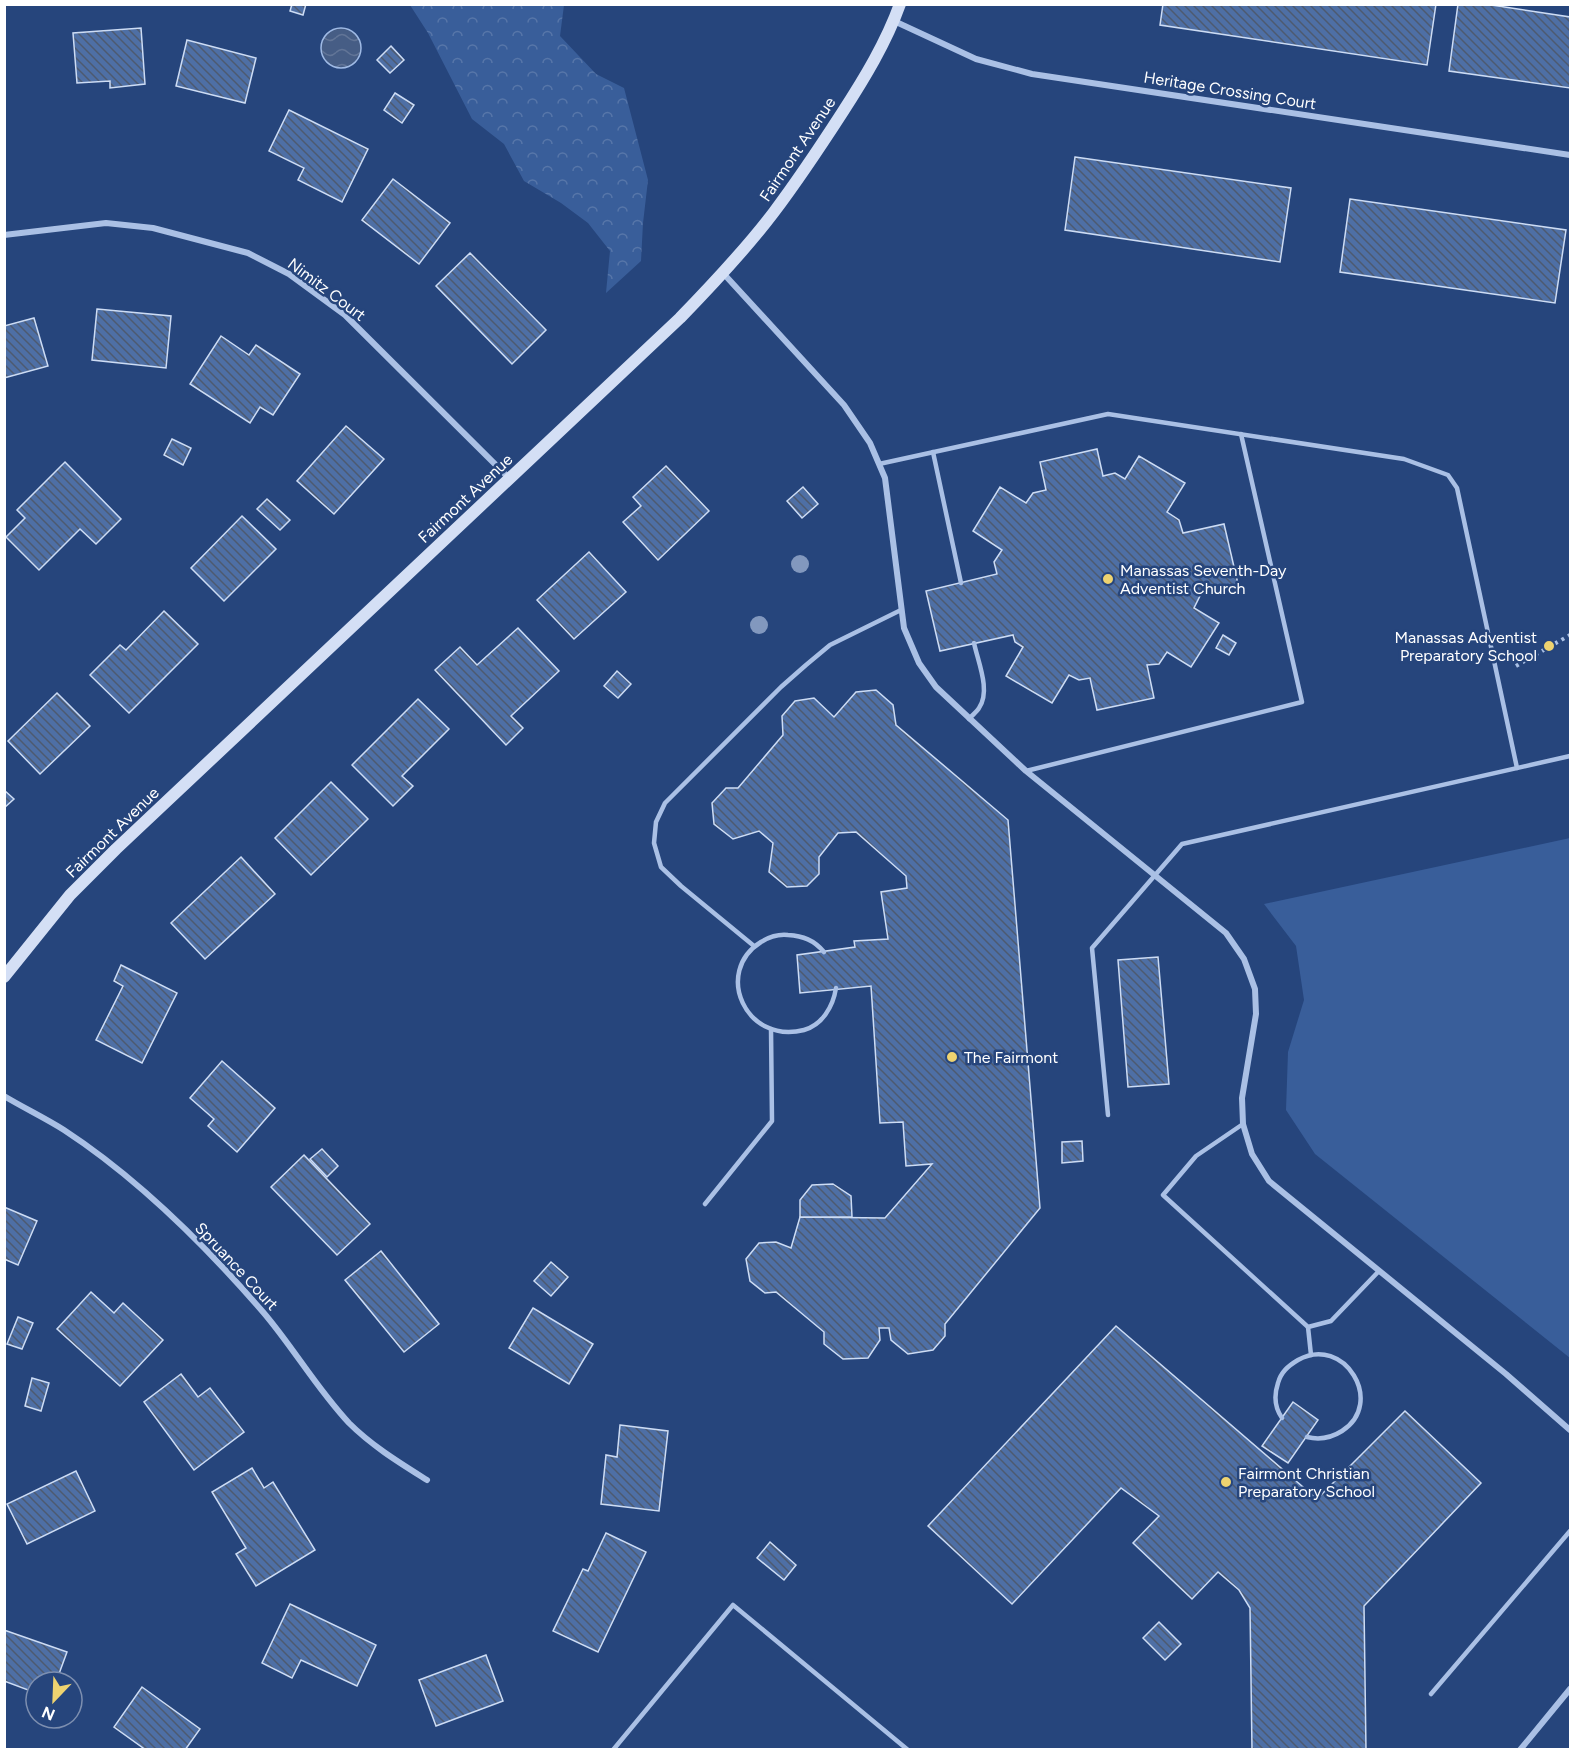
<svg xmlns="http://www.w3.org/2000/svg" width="1575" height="1754" font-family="Figtree,sans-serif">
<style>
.green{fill:#395e9a}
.forest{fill:url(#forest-crowns)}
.water{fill:url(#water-waves);stroke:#9fbae5;stroke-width:1.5}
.building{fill:url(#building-back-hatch);stroke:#cddcf4;stroke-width:1.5}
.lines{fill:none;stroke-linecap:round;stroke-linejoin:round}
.path{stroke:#aac0e5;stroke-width:4;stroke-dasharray:3 4.5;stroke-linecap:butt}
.lane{stroke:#aac0e5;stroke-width:4.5}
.street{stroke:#aac0e5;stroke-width:6}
.secondary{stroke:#d4dff5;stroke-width:12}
.tree{fill:#8298be}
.poi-dot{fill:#eed370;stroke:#26457c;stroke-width:2}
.labels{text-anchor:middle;stroke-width:5;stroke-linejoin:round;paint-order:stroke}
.street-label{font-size:16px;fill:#fff;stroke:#26457c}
.poi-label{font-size:16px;fill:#fff;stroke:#26457c;text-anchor:start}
</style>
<defs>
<pattern id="forest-crowns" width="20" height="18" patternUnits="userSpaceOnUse" patternTransform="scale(1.5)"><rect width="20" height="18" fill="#395e9a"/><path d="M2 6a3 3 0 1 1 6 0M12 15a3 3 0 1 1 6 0" fill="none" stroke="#5776a9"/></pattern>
<pattern id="water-waves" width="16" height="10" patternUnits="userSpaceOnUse" patternTransform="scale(1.5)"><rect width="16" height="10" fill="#465d85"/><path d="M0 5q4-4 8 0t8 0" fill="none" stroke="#627597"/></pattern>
<pattern id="building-back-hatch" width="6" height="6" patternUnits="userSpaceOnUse" patternTransform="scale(1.5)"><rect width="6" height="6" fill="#4e6fa5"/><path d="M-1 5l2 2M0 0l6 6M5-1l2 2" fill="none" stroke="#4d5a70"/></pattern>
</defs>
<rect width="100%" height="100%" fill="#26457c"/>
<polygon class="green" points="1570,838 1570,1358 1315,1154 1286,1110 1288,1052 1304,1000 1296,946 1264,904"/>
<polygon class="forest" points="410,5 564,5 560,36 596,74 624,88 648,180 643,223 641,261 606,293 610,251 588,223 561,203 524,181 504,144 472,119 428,33"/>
<circle class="water" cx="341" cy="48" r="20"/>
<g class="building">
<polygon points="292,4 306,4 303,15 290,11"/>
<polygon points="1163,4 1436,4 1427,65 1160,25"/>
<polygon points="1458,4 1485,4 1570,17 1570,88 1449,71"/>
<polygon points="141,28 145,84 110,88 110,81 77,83 73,33"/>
<polygon points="187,40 256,58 245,103 176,86"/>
<polygon points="391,46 404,60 390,73 377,60"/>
<polygon points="395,93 414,105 402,123 384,110"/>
<polygon points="289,110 368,149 342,202 298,180 304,168 269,151"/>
<polygon points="1075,157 1291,188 1280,262 1065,230"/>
<polygon points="393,179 450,223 419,264 362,220"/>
<polygon points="1350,199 1566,230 1555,303 1340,272"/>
<polygon points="470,253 546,330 512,364 436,286"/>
<polygon points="97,309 171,316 166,368 92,360"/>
<polygon points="34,318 48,366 4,378 4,326"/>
<polygon points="221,336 249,355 256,345 300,374 273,415 260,407 250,423 190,384"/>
<polygon points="346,426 384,459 334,514 297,481"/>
<polygon points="172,439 191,448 183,465 164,455"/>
<polygon points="1097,449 1103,476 1115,473 1125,479 1139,456 1185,483 1167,512 1179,520 1183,533 1224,524 1238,584 1202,592 1194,608 1219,623 1191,667 1167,652 1159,664 1147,665 1154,698 1097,710 1090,678 1079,680 1069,675 1052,703 1006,676 1023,647 1015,642 1013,635 940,651 926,591 997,574 994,562 1002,550 973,531 1000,487 1026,503 1033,493 1046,490 1040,462"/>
<polygon points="65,462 121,519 96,544 80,529 39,570 6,537 25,518 17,510"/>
<polygon points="666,466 709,511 658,560 623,522 641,506 633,497"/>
<polygon points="803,487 818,504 802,518 787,501"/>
<polygon points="267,499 290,520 280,530 257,509"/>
<polygon points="242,516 276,549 224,601 191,568"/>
<polygon points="589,552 626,592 574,639 537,600"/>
<polygon points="164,611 198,644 129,713 90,675 120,645 126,650"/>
<polygon points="518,628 559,671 511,716 523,728 506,745 435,670 460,647 477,665"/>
<polygon points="1223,635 1236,643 1229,655 1216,648"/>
<polygon points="617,671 631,684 618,698 604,686"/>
<polygon points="876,690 893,705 896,725 1008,820 1040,1208 945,1324 945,1336 933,1350 908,1354 891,1340 889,1328 879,1328 880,1340 868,1358 843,1359 824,1344 824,1332 776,1292 765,1293 750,1281 746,1259 759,1243 776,1242 791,1248 800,1217 885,1218 932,1164 906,1166 903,1122 880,1123 871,986 800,993 797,955 855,947 854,941 888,939 881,892 907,888 906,876 856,832 838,833 819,857 819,874 807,886 787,887 769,872 773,843 759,831 733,839 714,824 712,803 726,788 738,788 783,735 782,716 795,701 814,698 834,717 856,692"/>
<polygon points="57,693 90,726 40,774 8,741"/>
<polygon points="418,699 449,729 402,776 413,786 393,806 352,765"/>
<polygon points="331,782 368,819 311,875 275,838"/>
<polygon points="4,790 14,799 4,808"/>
<polygon points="241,857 275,894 205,959 171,923"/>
<polygon points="1158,957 1169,1084 1128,1087 1118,960"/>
<polygon points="121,965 177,993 142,1063 96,1040 123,986 114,981"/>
<polygon points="222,1061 275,1108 237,1152 208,1126 214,1119 190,1098"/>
<polygon points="1082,1141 1083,1161 1062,1163 1062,1142"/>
<polygon points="322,1149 338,1166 327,1177 310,1159"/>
<polygon points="304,1155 370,1224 337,1255 271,1187"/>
<polygon points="833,1184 851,1196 852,1217 800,1217 800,1200 812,1185"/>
<polygon points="4,1207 37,1221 18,1265 4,1259"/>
<polygon points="381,1251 439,1324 404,1352 345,1280"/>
<polygon points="551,1262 568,1277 551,1296 534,1281"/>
<polygon points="91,1292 114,1313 123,1303 163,1340 120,1386 57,1329"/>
<polygon points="533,1308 593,1344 569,1384 509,1348"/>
<polygon points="18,1317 33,1323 22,1349 7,1344"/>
<polygon points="1116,1326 1317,1499 1405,1411 1481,1483 1364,1606 1366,1750 1252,1750 1250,1608 1239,1590 1218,1572 1192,1599 1133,1543 1159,1516 1121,1488 1012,1604 928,1526"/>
<polygon points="181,1374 198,1397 210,1388 244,1432 194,1470 144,1402"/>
<polygon points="32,1378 49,1383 41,1411 25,1406"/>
<polygon points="1293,1402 1318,1420 1288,1463 1262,1446"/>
<polygon points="620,1425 668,1431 659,1511 601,1504 606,1455 617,1457"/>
<polygon points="252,1468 264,1488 273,1482 315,1550 256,1586 236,1554 246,1548 212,1492"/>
<polygon points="76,1471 95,1511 27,1544 7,1504"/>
<polygon points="606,1533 646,1552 598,1652 553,1631 583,1569 588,1571"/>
<polygon points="770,1542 796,1565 784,1580 757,1558"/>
<polygon points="290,1604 376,1645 357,1686 301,1660 292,1678 262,1663"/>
<polygon points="1159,1622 1181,1644 1165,1660 1143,1638"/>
<polygon points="4,1630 67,1652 56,1682 36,1682 36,1693 4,1681"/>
<polygon points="486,1655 503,1701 436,1726 419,1680"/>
<polygon points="142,1687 200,1729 185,1750 142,1750 143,1748 114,1727"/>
</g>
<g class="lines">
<polyline class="path" points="1516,666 1570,635"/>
<g class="lane">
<polyline points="933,452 961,583"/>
<polyline points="879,464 1108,414 1404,459 1448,475 1457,488 1517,768"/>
<path d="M969,719C972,715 977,712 979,708C991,691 978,662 974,643"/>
<polyline points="1026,771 1302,702 1241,434"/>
<polyline points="754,946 681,886 661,867 654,843 656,822 665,803 781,687 806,665 830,645 901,610"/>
<path d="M824,952C814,940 803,936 788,935C779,934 769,937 761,942C713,972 746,1045 804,1030C822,1025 833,1007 836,988"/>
<polyline points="1108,1115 1092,948 1182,844 1570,756"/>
<polyline points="1243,1124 1196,1156 1163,1195 1308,1327 1331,1321 1379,1271"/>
<polyline points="705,1204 772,1121 771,1029"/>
<polyline points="1308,1327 1311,1355"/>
<path d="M1282,1418C1275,1408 1274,1395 1278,1383C1281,1372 1288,1366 1298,1360C1344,1334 1386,1403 1342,1431C1331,1438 1319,1440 1307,1437"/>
<polyline points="1431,1694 1570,1531"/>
<polyline points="613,1750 733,1605 908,1750"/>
</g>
<g class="street">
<polyline points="894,21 976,59 1032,74 1570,155"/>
<polyline points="4,235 106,223 153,228 248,253 289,274 345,315 509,478"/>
<polyline points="723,273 844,405 870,443 885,478 904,628 919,663 936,687 1026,771 1226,933 1244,959 1255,989 1256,1014 1242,1098 1243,1124 1252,1154 1269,1181 1506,1374 1570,1430"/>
<path d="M4,1096C24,1108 45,1118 64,1130C139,1179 205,1245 263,1312C293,1347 317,1389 349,1423C372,1446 400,1463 427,1480"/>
<polyline points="1520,1750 1570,1689"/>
</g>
<path class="secondary" d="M4,977L70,895L116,849L680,318C713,284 746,249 774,212C798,180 820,147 842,113C864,79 886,43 900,4"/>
</g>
<g class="tree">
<circle cx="800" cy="564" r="9"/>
<circle cx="759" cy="625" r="9"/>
</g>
<g class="poi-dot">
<circle cx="1108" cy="579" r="6"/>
<circle cx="1549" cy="646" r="6"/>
<circle cx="952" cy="1057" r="6"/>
<circle cx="1226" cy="1482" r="6"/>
</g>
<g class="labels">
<g class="street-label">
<text transform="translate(1230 90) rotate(9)" y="6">Heritage Crossing Court</text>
<text transform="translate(797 149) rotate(-56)" y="6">Fairmont Avenue</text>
<text transform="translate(327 289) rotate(37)" y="6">Nimitz Court</text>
<text transform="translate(465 498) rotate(-43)" y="6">Fairmont Avenue</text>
<text transform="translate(112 832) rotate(-44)" y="6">Fairmont Avenue</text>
<text transform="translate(237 1266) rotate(47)" y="6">Spruance Court</text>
</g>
<g class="poi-label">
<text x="1120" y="576">Manassas Seventh-Day<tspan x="1120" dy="18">Adventist Church</tspan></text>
<text x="1537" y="643" text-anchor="end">Manassas Adventist<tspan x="1537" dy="18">Preparatory School</tspan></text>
<text x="964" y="1063">The Fairmont</text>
<text x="1238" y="1479">Fairmont Christian<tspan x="1238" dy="18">Preparatory School</tspan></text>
</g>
</g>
<rect width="1575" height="1754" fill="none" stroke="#ffffff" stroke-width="12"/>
<g transform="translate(54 1700) rotate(203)"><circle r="28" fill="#26457c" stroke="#7d8fb0" stroke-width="1.5"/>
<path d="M0-4.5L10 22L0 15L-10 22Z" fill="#eed370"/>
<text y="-9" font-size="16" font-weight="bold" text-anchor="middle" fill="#ffffff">N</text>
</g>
</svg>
